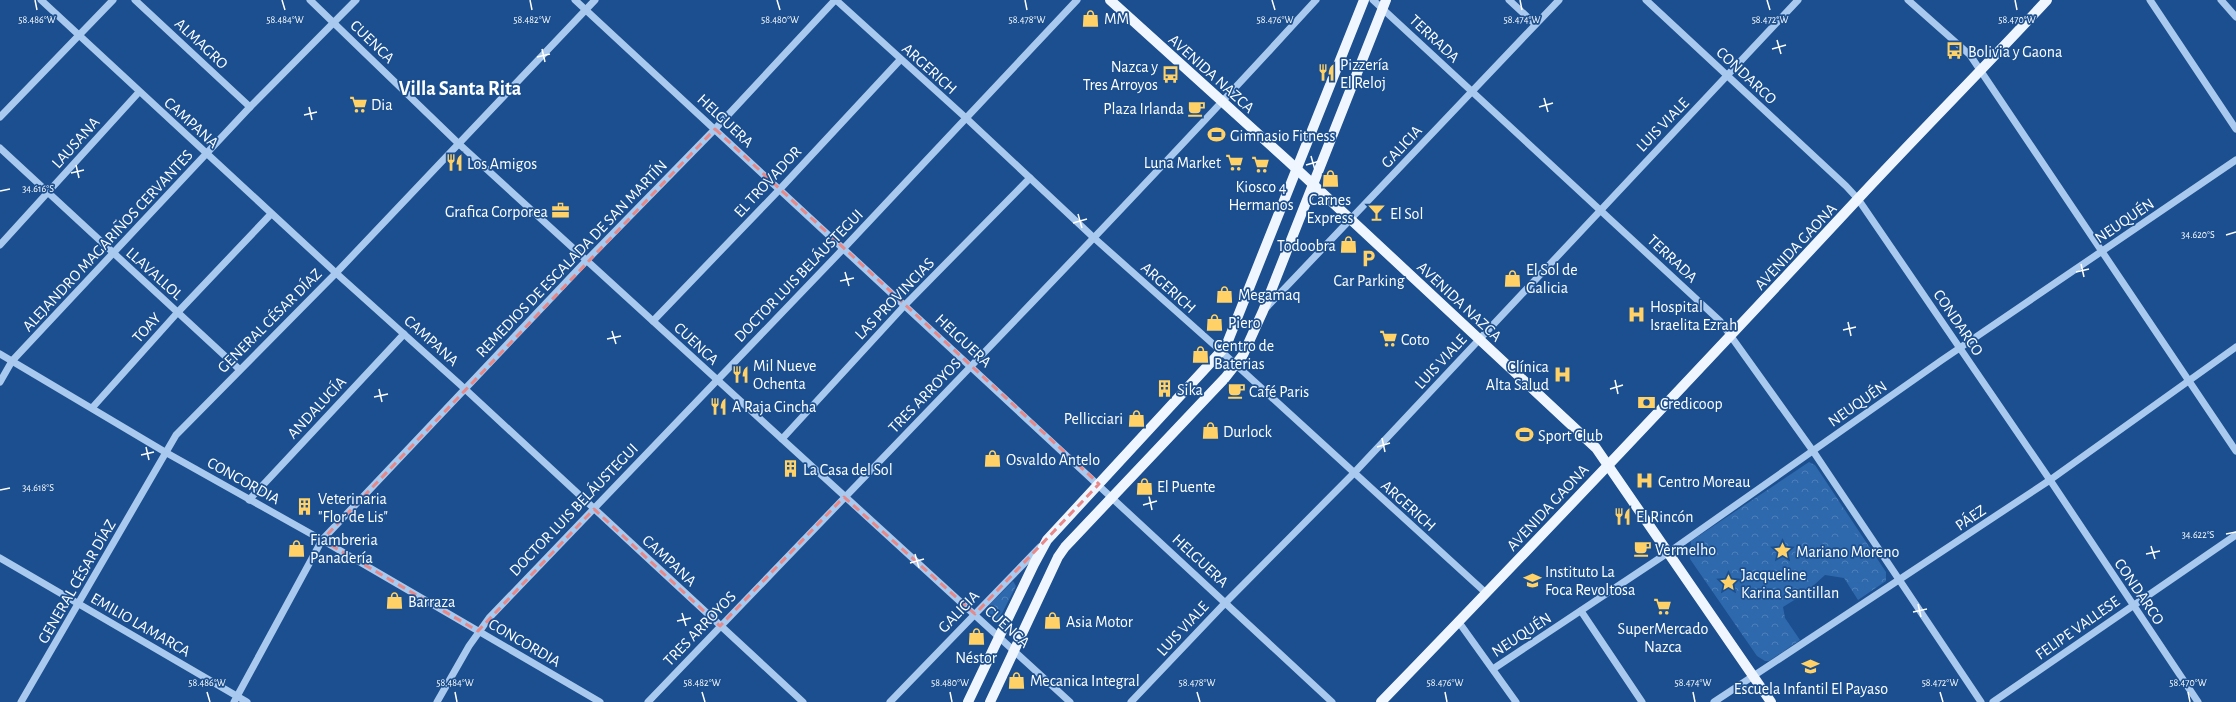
<svg xmlns="http://www.w3.org/2000/svg" width="2236" height="702" font-family="'Alegreya Sans',sans-serif">
<style>
.park{fill:url(#park-crowns)}
.pitch{fill:#2e69ad}
.lines{fill:none;stroke-linecap:round;stroke-linejoin:round}
.minor{stroke:#a9c9ee;stroke-width:7}
.major{stroke:#f0f6ff;stroke-width:10}
.marked{fill:none;stroke:#e88989;stroke-width:3;stroke-dasharray:8 5;stroke-linejoin:round}
.ticks{fill:none;stroke:#fff;stroke-width:1.5}
.labels{text-anchor:middle;stroke-width:3.5;stroke-linejoin:round;paint-order:stroke}
.poi-label{font-size:16px;fill:#fff;stroke:#1b4f8f;text-anchor:start}
.street-label{font-size:16px;fill:#fff;stroke:#1b4f8f}
.district-label{font-size:20px;font-weight:bold;fill:#fff;stroke:#1b4f8f}
.ticks-label{font-size:10px;text-anchor:middle;fill:#fff;stroke:#1b4f8f;stroke-width:3.5;stroke-linejoin:round;paint-order:stroke}
</style>
<defs>
<pattern id="park-crowns" width="20" height="18" patternUnits="userSpaceOnUse"><rect width="20" height="18" fill="#2e69ad"/><path d="M2 6a3 3 0 1 1 6 0M12 15a3 3 0 1 1 6 0" fill="none" stroke="#4d80b9"/></pattern>
</defs>
<rect width="100%" height="100%" fill="#1b4f8f"/>
<g class="park">
<polygon points="1809,462 1815,465 1886,572 1886,581 1858,600 1844,578 1825,575 1804,594 1783,607 1785,618 1800,640 1769,661 1765,661 1757,656 1690,559 1691,541"/>
<polygon points="1013,581 1016,586 997,623 984,610"/>
</g>
<polygon class="pitch" points="1852,530 1870,557 1855,567 1837,540"/>
<g class="lines">
<g class="minor">
<polyline points="41,0 336,273 465,389 803,702"/>
<polyline points="135,0 250,107"/>
<polyline points="310,0 458,143 1070,702"/>
<polyline points="575,0 1332,702"/>
<polyline points="836,0 966,118 1093,237 1222,352 1486,593"/>
<polyline points="1373,0 1720,321 1813,451 1981,702"/>
<polyline points="1509,0 1535,24"/>
<polyline points="1646,0 1846,186 1858,199 2050,480 2198,702"/>
<polyline points="1908,0 1970,55 2236,451"/>
<polyline points="2150,0 2236,129"/>
<polyline points="2221,0 2236,17"/>
<polyline points="0,117 113,0"/>
<polyline points="0,148 239,369"/>
<polyline points="0,245 139,92"/>
<polyline points="1266,308 1559,0"/>
<polyline points="653,321 780,189 900,60"/>
<polyline points="0,354 165,452 322,540 600,702"/>
<polyline points="0,382 12,361 250,107 356,0"/>
<polyline points="92,408 178,312 271,214"/>
<polyline points="782,439 905,305 1030,178"/>
<polyline points="249,500 404,334"/>
<polyline points="0,558 247,702"/>
<polyline points="1581,611 1642,702"/>
<polyline points="1458,621 1516,702"/>
<polyline points="1493,669 1669,552 1942,360 2236,160"/>
<polyline points="21,702 176,435 336,273 595,0"/>
<polyline points="234,702 322,540 586,261 715,129 835,0"/>
<polyline points="437,702 469,646 489,618 844,248 1077,0"/>
<path d="M648,702C871,469 1098,238 1316,0"/>
<polyline points="890,702 1040,547"/>
<polyline points="1131,702 1226,602 1353,474 1798,0"/>
<polyline points="1714,702 2050,480 2236,347"/>
<polyline points="1993,702 2236,535"/>
</g>
<g class="major">
<polyline points="1110,0 1288,161 1596,448 1771,702"/>
<polyline points="968,702 1034,564 1047,540 1226,346 1364,0"/>
<polyline points="990,702 1058,557 1065,547 1225,378 1243,355 1263,311 1386,0"/>
<path d="M1381,702C1541,537 1699,370 1856,201C1919,133 1984,68 2047,0"/>
</g>
</g>
<path class="marked" d="M715,129L1099,484L975,614L844,497L720,626L594,509L478,631L322,540Z"/>
<path class="ticks" d="M35,0L37,10M282,0L285,10M530,0L532,10M777,0L780,10M1025,0L1027,10M1272,0L1275,10M1520,0L1522,10M1767,0L1770,10M2015,0L2017,10M1777,40L1781,54M542,49L545,62M1772,49L1786,45M537,57L550,54M1544,98L1548,112M309,107L312,120M1539,107L1553,103M304,115L317,112M1311,156L1315,170M76,165L79,178M1306,165L1320,161M71,173L84,170M0,191L10,189M1078,214L1082,228M1073,223L1087,219M2226,235L2236,232M2081,264L2084,277M845,272L849,286M2076,272L2089,269M840,281L854,278M1848,322L1851,336M1843,330L1856,327M612,331L616,344M607,339L621,336M1615,380L1618,394M379,389L382,402M1610,389L1623,385M374,397L388,394M1382,438L1385,452M146,447L149,460M1377,447L1390,443M141,455L154,452M0,490L10,488M1149,496L1152,510M1143,505L1157,501M2226,534L2236,532M2151,546L2155,559M915,554L919,568M2146,554L2160,551M910,563L924,559M1918,604L1921,617M1913,612L1927,609M682,613L686,626M677,621L691,618M207,692L210,702M455,692L457,702M702,692L705,702M950,692L952,702M1197,692L1200,702M1445,692L1447,702M1693,692L1695,702M1940,692L1943,702M2188,692L2190,702"/>
<defs>
<symbol id="shop-bare" viewBox="-9 -9 18 18"><path d="M-5-2.5h2.3a2.7 3.5 0 0 1 5.4 0H5L5.5 6h-11ZM-1.5-2.5h3a1.5 2.3 0 0 0-3 0Z" fill="#ffd166" stroke="#1b4f8f" stroke-width="2.5" paint-order="stroke"/></symbol>
<symbol id="bus-bare" viewBox="-9 -9 18 18"><path d="M-5-6H5V4H4V6H2V4H-2V6H-4V4H-5ZM-3.5-4V0h7V-4ZM-3.5 1.2v1.5H-2V1.2ZM2 1.2v1.5H3.5V1.2Z" fill="#ffd166" stroke="#1b4f8f" stroke-width="2.5" paint-order="stroke"/></symbol>
<symbol id="restaurant-bare" viewBox="-9 -9 18 18"><path d="M-5-6h1v4h1v-4h1v4h1v-4h1v5L-1.5 .5V6h-2V.5L-5-1ZM5-6V6H3V1.5H1.5Q1.5-4 5-6Z" fill="#ffd166" stroke="#1b4f8f" stroke-width="2.5" paint-order="stroke"/></symbol>
<symbol id="supermarket-bare" viewBox="-9 -9 18 18"><path d="M-6-5.5h2.5l.6 2H6L4.5 2H-2.5L-4.4-4H-6ZM-1.5 3.2a1.3 1.3 0 1 0 .1 0ZM3 3.2a1.3 1.3 0 1 0 .1 0Z" fill="#ffd166" stroke="#1b4f8f" stroke-width="2.5" paint-order="stroke"/></symbol>
<symbol id="cafe-bare" viewBox="-9 -9 18 18"><path d="M-5.5-4.5H6V0H3Q3 3.5 0 3.5H-2.5Q-5.5 3.5-5.5 0ZM3-3.2v2h1.7v-2ZM-6 4.5H4V6H-6Z" fill="#ffd166" stroke="#1b4f8f" stroke-width="2.5" paint-order="stroke"/></symbol>
<symbol id="stadium-bare" viewBox="-9 -9 18 18"><path d="M0-5a6.5 5 0 1 0 0 10a6.5 5 0 1 0 0-10ZM-3.5-1.8h7v3.6h-7Z" fill="#ffd166" stroke="#1b4f8f" stroke-width="2.5" paint-order="stroke"/></symbol>
<symbol id="office-bare" viewBox="-9 -9 18 18"><path d="M-6-3h4V-5.5h4V-3h4V5H-6ZM-1-4.5V-3h2v-1.5ZM-6 0V1H6V0Z" fill="#ffd166" stroke="#1b4f8f" stroke-width="2.5" paint-order="stroke"/></symbol>
<symbol id="bar-bare" viewBox="-9 -9 18 18"><path d="M-6-5H6L.8 .8V4.5H3.5V6h-7V4.5H-.8V.8Z" fill="#ffd166" stroke="#1b4f8f" stroke-width="2.5" paint-order="stroke"/></symbol>
<symbol id="parking-bare" viewBox="-9 -9 18 18"><path d="M-3.5-5.5H1a3.5 3.5 0 0 1 0 7H-1V5.5H-3.5ZM-1-3.4V-.6H.8a1.4 1.4 0 0 0 0-2.8Z" fill="#ffd166" stroke="#1b4f8f" stroke-width="2.5" paint-order="stroke"/></symbol>
<symbol id="hospital-bare" viewBox="-9 -9 18 18"><path d="M-5-5h3v3.5h4V-5h3V5h-3V1.5h-4V5h-3Z" fill="#ffd166" stroke="#1b4f8f" stroke-width="2.5" paint-order="stroke"/></symbol>
<symbol id="building-bare" viewBox="-9 -9 18 18"><path d="M-4-6H4V6H1V3H-1V6H-4ZM-2.5-4.3h1.7v1.8h-1.7ZM.8-4.3h1.7v1.8H.8ZM-2.5-1h1.7V.8h-1.7ZM.8-1h1.7V.8H.8Z" fill="#ffd166" stroke="#1b4f8f" stroke-width="2.5" paint-order="stroke"/></symbol>
<symbol id="bank-bare" viewBox="-9 -9 18 18"><path d="M-6-4H6V4H-6ZM0-2.3a2.3 2.3 0 1 0 0 4.6a2.3 2.3 0 1 0 0-4.6Z" fill="#ffd166" stroke="#1b4f8f" stroke-width="2.5" paint-order="stroke"/></symbol>
<symbol id="sight-bare" viewBox="-9 -9 18 18"><path d="M0-6L1.8-2.2L6-1.7L2.9 1.2L3.7 5.4L0 3.3L-3.7 5.4L-2.9 1.2L-6-1.7L-1.8-2.2Z" fill="#ffd166" stroke="#1b4f8f" stroke-width="2.5" paint-order="stroke"/></symbol>
<symbol id="school-bare" viewBox="-9 -9 18 18"><path d="M0-5L7-2L0 1L-7-2ZM-4 1L0 2.5L4 1V4Q0 6-4 4Z" fill="#ffd166" stroke="#1b4f8f" stroke-width="2.5" paint-order="stroke"/></symbol>
</defs>
<g fill-rule="evenodd">
<use href="#shop-bare" x="1078" y="6" width="25" height="25"/>
<use href="#bus-bare" x="1942" y="38" width="25" height="25"/>
<use href="#restaurant-bare" x="1314" y="60" width="25" height="25"/>
<use href="#bus-bare" x="1158" y="62" width="25" height="25"/>
<use href="#supermarket-bare" x="346" y="92" width="25" height="25"/>
<use href="#cafe-bare" x="1184" y="96" width="25" height="25"/>
<use href="#stadium-bare" x="1204" y="122" width="25" height="25"/>
<use href="#supermarket-bare" x="1222" y="150" width="25" height="25"/>
<use href="#restaurant-bare" x="442" y="150" width="25" height="25"/>
<use href="#supermarket-bare" x="1248" y="152" width="25" height="25"/>
<use href="#shop-bare" x="1318" y="166" width="25" height="25"/>
<use href="#office-bare" x="548" y="198" width="25" height="25"/>
<use href="#bar-bare" x="1364" y="200" width="25" height="25"/>
<use href="#shop-bare" x="1336" y="232" width="25" height="25"/>
<use href="#parking-bare" x="1356" y="246" width="25" height="25"/>
<use href="#shop-bare" x="1500" y="266" width="25" height="25"/>
<use href="#shop-bare" x="1212" y="282" width="25" height="25"/>
<use href="#hospital-bare" x="1624" y="302" width="25" height="25"/>
<use href="#shop-bare" x="1202" y="310" width="25" height="25"/>
<use href="#supermarket-bare" x="1376" y="326" width="25" height="25"/>
<use href="#shop-bare" x="1188" y="342" width="25" height="25"/>
<use href="#restaurant-bare" x="728" y="362" width="25" height="25"/>
<use href="#hospital-bare" x="1550" y="362" width="25" height="25"/>
<use href="#building-bare" x="1152" y="376" width="25" height="25"/>
<use href="#cafe-bare" x="1224" y="378" width="25" height="25"/>
<use href="#bank-bare" x="1634" y="390" width="25" height="25"/>
<use href="#restaurant-bare" x="706" y="394" width="25" height="25"/>
<use href="#shop-bare" x="1124" y="406" width="25" height="25"/>
<use href="#shop-bare" x="1198" y="418" width="25" height="25"/>
<use href="#stadium-bare" x="1512" y="422" width="25" height="25"/>
<use href="#shop-bare" x="980" y="446" width="25" height="25"/>
<use href="#building-bare" x="778" y="456" width="25" height="25"/>
<use href="#hospital-bare" x="1632" y="468" width="25" height="25"/>
<use href="#shop-bare" x="1132" y="474" width="25" height="25"/>
<use href="#building-bare" x="292" y="494" width="25" height="25"/>
<use href="#restaurant-bare" x="1610" y="504" width="25" height="25"/>
<use href="#shop-bare" x="284" y="536" width="25" height="25"/>
<use href="#cafe-bare" x="1630" y="536" width="25" height="25"/>
<use href="#sight-bare" x="1770" y="538" width="25" height="25"/>
<use href="#school-bare" x="1520" y="568" width="25" height="25"/>
<use href="#sight-bare" x="1716" y="570" width="25" height="25"/>
<use href="#shop-bare" x="382" y="588" width="25" height="25"/>
<use href="#supermarket-bare" x="1650" y="594" width="25" height="25"/>
<use href="#shop-bare" x="1040" y="608" width="25" height="25"/>
<use href="#shop-bare" x="964" y="624" width="25" height="25"/>
<use href="#school-bare" x="1798" y="654" width="25" height="25"/>
<use href="#shop-bare" x="1004" y="668" width="25" height="25"/>
</g>
<g class="labels">
<g class="poi-label">
<text x="1104" y="24">MM</text>
<text x="1968" y="57">Bolivia y Gaona</text>
<text x="1340" y="70">Pizzería<tspan x="1340" dy="18">El Reloj</tspan></text>
<text x="1158" y="72" text-anchor="end">Nazca y<tspan x="1158" dy="18">Tres Arroyos</tspan></text>
<text x="371" y="110">Dia</text>
<text x="1184" y="114" text-anchor="end">Plaza Irlanda</text>
<text x="1230" y="141">Gimnasio Fitness</text>
<text x="1221" y="168" text-anchor="end">Luna Market</text>
<text x="467" y="169">Los Amigos</text>
<text x="1261" y="192" text-anchor="middle">Kiosco 4<tspan x="1261" dy="18">Hermanos</tspan></text>
<text x="1330" y="205" text-anchor="middle">Carnes<tspan x="1330" dy="18">Express</tspan></text>
<text x="548" y="217" text-anchor="end">Grafica Corporea</text>
<text x="1390" y="219">El Sol</text>
<text x="1336" y="251" text-anchor="end">Todoobra</text>
<text x="1526" y="275">El Sol de<tspan x="1526" dy="18">Galicia</tspan></text>
<text x="1369" y="286" text-anchor="middle">Car Parking</text>
<text x="1238" y="300">Megamaq</text>
<text x="1650" y="312">Hospital<tspan x="1650" dy="18">Israelita Ezrah</tspan></text>
<text x="1228" y="328">Piero</text>
<text x="1401" y="345">Coto</text>
<text x="1214" y="351">Centro de<tspan x="1214" dy="18">Baterias</tspan></text>
<text x="753" y="371">Mil Nueve<tspan x="753" dy="18">Ochenta</tspan></text>
<text x="1549" y="372" text-anchor="end">Clínica<tspan x="1549" dy="18">Alta Salud</tspan></text>
<text x="1177" y="395">Sika</text>
<text x="1249" y="397">Café Paris</text>
<text x="1660" y="409">Credicoop</text>
<text x="732" y="412">A Raja Cincha</text>
<text x="1123" y="424" text-anchor="end">Pellicciari</text>
<text x="1223" y="437">Durlock</text>
<text x="1538" y="441">Sport Club</text>
<text x="1006" y="465">Osvaldo Antelo</text>
<text x="803" y="475">La Casa del Sol</text>
<text x="1658" y="487">Centro Moreau</text>
<text x="1157" y="492">El Puente</text>
<text x="318" y="504">Veterinaria<tspan x="318" dy="18">"Flor de Lis"</tspan></text>
<text x="1636" y="522">El Rincón</text>
<text x="310" y="545">Fiambreria<tspan x="310" dy="18">Panadería</tspan></text>
<text x="1655" y="555">Vermelho</text>
<text x="1796" y="557">Mariano Moreno</text>
<text x="1545" y="577">Instituto La<tspan x="1545" dy="18">Foca Revoltosa</tspan></text>
<text x="1741" y="580">Jacqueline<tspan x="1741" dy="18">Karina Santillan</tspan></text>
<text x="408" y="607">Barraza</text>
<text x="1066" y="627">Asia Motor</text>
<text x="1663" y="634" text-anchor="middle">SuperMercado<tspan x="1663" dy="18">Nazca</tspan></text>
<text x="976" y="663" text-anchor="middle">Néstor</text>
<text x="1030" y="686">Mecanica Integral</text>
<text x="1811" y="694" text-anchor="middle">Escuela Infantil El Payaso</text>
</g>
<g class="street-label">
<text transform="translate(1435 38) rotate(43)" y="6">TERRADA</text>
<text transform="translate(373 41) rotate(44)" y="6">CUENCA</text>
<text transform="translate(202 43) rotate(43)" y="6">ALMAGRO</text>
<text transform="translate(930 68) rotate(42)" y="6">ARGERICH</text>
<text transform="translate(1212 73) rotate(42)" y="6">AVENIDA NAZCA</text>
<text transform="translate(1747 75) rotate(43)" y="6">CONDARCO</text>
<text transform="translate(726 120) rotate(43)" y="6">HELGUERA</text>
<text transform="translate(192 122) rotate(42)" y="6">CAMPANA</text>
<text transform="translate(1662 124) rotate(-46)" y="6">LUIS VIALE</text>
<text transform="translate(75 142) rotate(-48)" y="6">LAUSANA</text>
<text transform="translate(1401 146) rotate(-47)" y="6">GALICIA</text>
<text transform="translate(767 181) rotate(-47)" y="6">EL TROVADOR</text>
<text transform="translate(2124 220) rotate(-34)" y="6">NEUQUÉN</text>
<text transform="translate(107 240) rotate(-47)" y="6">ALEJANDRO MAGARIÑOS CERVANTES</text>
<text transform="translate(1795 246) rotate(-47)" y="6">AVENIDA GAONA</text>
<text transform="translate(571 258) rotate(-46)" y="6">REMEDIOS DE ESCALADA DE SAN MARTÍN</text>
<text transform="translate(1673 258) rotate(43)" y="6">TERRADA</text>
<text transform="translate(155 273) rotate(42)" y="6">LLAVALLOL</text>
<text transform="translate(798 275) rotate(-46)" y="6">DOCTOR LUIS BELÁUSTEGUI</text>
<text transform="translate(1169 287) rotate(42)" y="6">ARGERICH</text>
<text transform="translate(894 298) rotate(-46)" y="6">LAS PROVINCIAS</text>
<text transform="translate(1460 301) rotate(43)" y="6">AVENIDA NAZCA</text>
<text transform="translate(269 320) rotate(-45)" y="6">GENERAL CÉSAR DÍAZ</text>
<text transform="translate(1959 322) rotate(56)" y="6">CONDARCO</text>
<text transform="translate(146 327) rotate(-48)" y="6">TOAY</text>
<text transform="translate(432 340) rotate(42)" y="6">CAMPANA</text>
<text transform="translate(964 340) rotate(43)" y="6">HELGUERA</text>
<text transform="translate(697 343) rotate(43)" y="6">CUENCA</text>
<text transform="translate(1440 361) rotate(-47)" y="6">LUIS VIALE</text>
<text transform="translate(924 395) rotate(-46)" y="6">TRES ARROYOS</text>
<text transform="translate(1857 403) rotate(-35)" y="6">NEUQUÉN</text>
<text transform="translate(316 407) rotate(-47)" y="6">ANDALUCÍA</text>
<text transform="translate(244 480) rotate(29)" y="6">CONCORDIA</text>
<text transform="translate(1409 505) rotate(42)" y="6">ARGERICH</text>
<text transform="translate(1547 507) rotate(-47)" y="6">AVENIDA GAONA</text>
<text transform="translate(573 509) rotate(-46)" y="6">DOCTOR LUIS BELÁUSTEGUI</text>
<text transform="translate(1970 517) rotate(-34)" y="6">PÁEZ</text>
<text transform="translate(670 560) rotate(43)" y="6">CAMPANA</text>
<text transform="translate(1201 560) rotate(43)" y="6">HELGUERA</text>
<text transform="translate(76 581) rotate(-60)" y="6">GENERAL CÉSAR DÍAZ</text>
<text transform="translate(2140 591) rotate(56)" y="6">CONDARCO</text>
<text transform="translate(958 611) rotate(-46)" y="6">GALICIA</text>
<text transform="translate(141 624) rotate(30)" y="6">EMILIO LAMARCA</text>
<text transform="translate(1008 626) rotate(42)" y="6">CUENCA</text>
<text transform="translate(2077 627) rotate(-35)" y="6">FELIPE VALLESE</text>
<text transform="translate(699 628) rotate(-46)" y="6">TRES ARROYOS</text>
<text transform="translate(1182 628) rotate(-47)" y="6">LUIS VIALE</text>
<text transform="translate(1521 634) rotate(-33)" y="6">NEUQUÉN</text>
<text transform="translate(525 642) rotate(30)" y="6">CONCORDIA</text>
</g>
<g class="district-label">
<text x="460" y="95">Villa Santa Rita</text>
</g>
</g>
<g class="ticks-label">
<text x="37" y="23">58.486°W</text>
<text x="285" y="23">58.484°W</text>
<text x="532" y="23">58.482°W</text>
<text x="780" y="23">58.480°W</text>
<text x="1275" y="23">58.476°W</text>
<text x="1522" y="23">58.474°W</text>
<text x="1770" y="23">58.472°W</text>
<text x="2017" y="23">58.470°W</text>
<text x="1027" y="23">58.478°W</text>
<text x="38" y="192">34.616°S</text>
<text x="2198" y="238">34.620°S</text>
<text x="38" y="491">34.618°S</text>
<text x="2198" y="538">34.622°S</text>
<text x="207" y="686">58.486°W</text>
<text x="455" y="686">58.484°W</text>
<text x="702" y="686">58.482°W</text>
<text x="950" y="686">58.480°W</text>
<text x="1197" y="686">58.478°W</text>
<text x="1445" y="686">58.476°W</text>
<text x="1693" y="686">58.474°W</text>
<text x="1940" y="686">58.472°W</text>
<text x="2188" y="686">58.470°W</text>
</g>
</svg>
